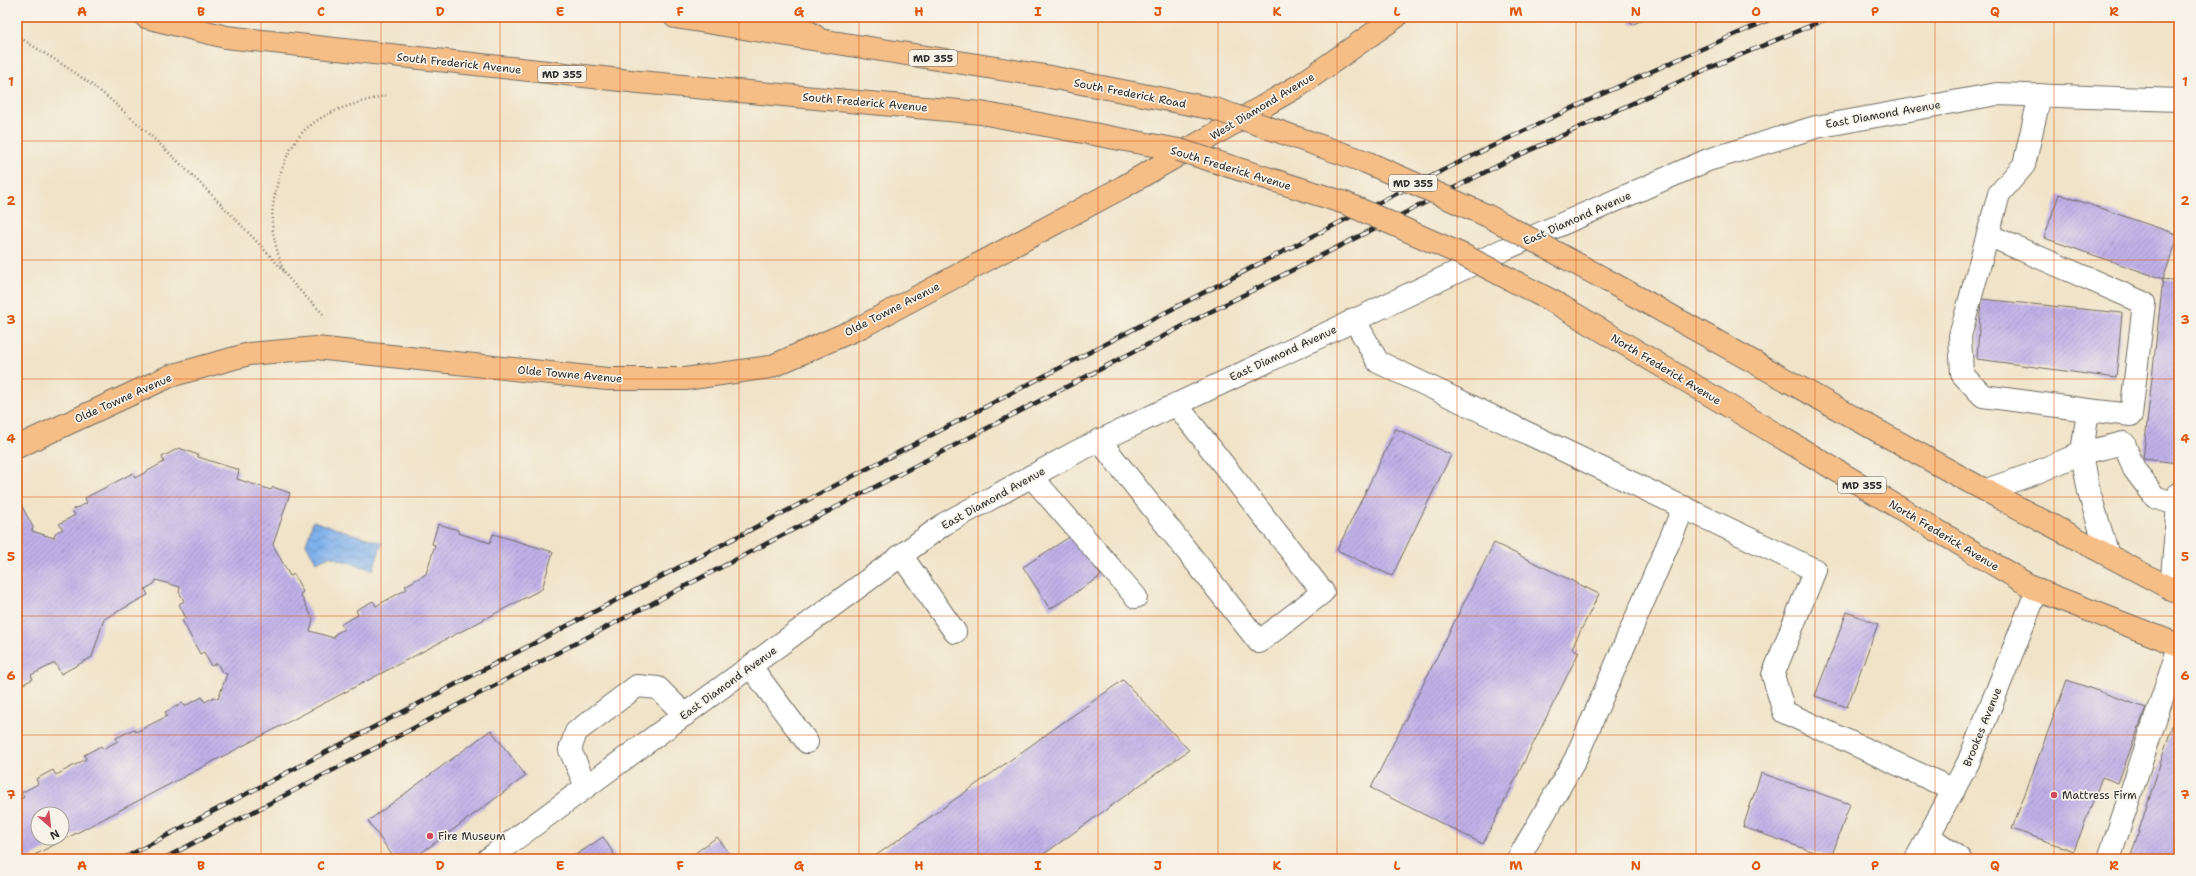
<svg xmlns="http://www.w3.org/2000/svg" width="2196" height="876" font-family="'Shantell Sans',sans-serif">
<style>
.water{fill:url(#water-waves);stroke:#556e8b}
.building{fill:url(#building-hatch);fill-rule:evenodd}
.lines{fill:none;stroke-linecap:round;stroke-linejoin:round}
.minor-casing{stroke:#706b62;stroke-width:24}
.major-casing{stroke:#706b62;stroke-width:24}
.path{stroke:#706b62;stroke-width:2.5;stroke-dasharray:1 3;stroke-linecap:butt}
.minor{stroke:#fff;stroke-width:22}
.major{stroke:#f6be87;stroke-width:22}
.rail-casing{stroke:#2b2b2b;stroke-width:4.5}
.rail{stroke:#f7f3e8;stroke-width:3;stroke-dasharray:9;stroke-linecap:butt}
.major-bridge-casing{stroke:#706b62;stroke-width:24;stroke-linecap:butt}
.major-bridge{stroke:#f6be87;stroke-width:22}
.grid{fill:none;stroke:#df570e;stroke-width:1;stroke-opacity:0.55}
.poi-dot{fill:#d1495b;stroke:#f7f3e8;stroke-width:1.5}
.labels{text-anchor:middle;stroke-width:3.5;stroke-linejoin:round;paint-order:stroke}
.shield{fill:#f7f3e8;stroke:#686764;stroke-width:1}
.shield-label{font-size:10px;font-weight:bold;fill:#2b2b2b}
.street-label{font-size:11px;fill:#2b2b2b;stroke:#f7f3e8}
.poi-label{font-size:11px;fill:#2b2b2b;stroke:#f7f3e8;text-anchor:start}
.neatline{fill:none;stroke:#df570e;stroke-width:1.5}
.grid-label{font-size:13px;text-anchor:middle;font-weight:bold;fill:#df570e}
</style>
<defs>
<pattern id="water-waves" width="16" height="10" patternUnits="userSpaceOnUse"><rect width="16" height="10" fill="#7fb0eb"/><path d="M0 5q4-4 8 0t8 0" fill="none" stroke="#688fbf"/></pattern>
<pattern id="building-hatch" width="6" height="6" patternUnits="userSpaceOnUse"><rect width="6" height="6" fill="#bfb0e8"/><path d="M-1 1l2-2M0 6l6-6M5 7l2-2" fill="none" stroke="#9b8fbc"/></pattern>
</defs>
<rect width="100%" height="100%" fill="#f7f3e8"/>
<filter id="ink" filterUnits="userSpaceOnUse"><feTurbulence type="fractalNoise" baseFrequency=".025" numOctaves="2"/><feDisplacementMap in="SourceGraphic" scale="8" xChannelSelector="R" yChannelSelector="G"/><feConvolveMatrix kernelMatrix="1 2 1 2 8 2 1 2 1" color-interpolation-filters="sRGB"/></filter>
<filter id="wash" filterUnits="userSpaceOnUse"><feTurbulence type="fractalNoise" baseFrequency=".012" numOctaves="4" result="noise"/><feDisplacementMap in="SourceGraphic" scale="16" xChannelSelector="R" yChannelSelector="G"/><feGaussianBlur stdDeviation="0.9" result="paint"/><feColorMatrix in="noise" values="0 0 0 0 0 0 0 0 0 0 0 0 0 0 0 0 0 1.4 0 .05"/><feComposite in="paint" operator="in"/></filter>
<g filter="url(#wash)">
<rect width="100%" height="100%" fill="#f0e3c8"/>
<polygon class="water" points="313,521 382,543 373,570 329,556 316,562 306,544"/>
<g id="blocks">
<g class="building">
<polygon points="1628,17 1648,17 1632,25"/>
<polygon points="2059,194 2179,235 2163,279 2044,238"/>
<polygon points="2163,279 2179,281 2179,463 2143,459"/>
<polygon points="1981,299 2122,313 2116,378 1977,359"/>
<polygon points="1396,429 1451,455 1392,576 1337,550"/>
<path d="M179,448L198,455V457L239,470L237,479L271,490L273,487L290,493L273,545L290,576L294,574L303,592L300,594L313,619L310,631L334,638L335,634L344,629L341,624L358,615L356,610L373,601L376,606L407,589L405,586L426,574L435,545L432,544L438,524L458,530V533L490,543L493,534L553,552L542,589L27,859H17V801L24,797L21,793L38,784L36,779L53,770L56,775L86,759L84,755L101,746L103,749L118,741L116,738L134,729L136,732L167,716L165,712L183,703L185,706L202,697L205,702L214,697L218,699L227,674L222,672L217,663L211,666L204,652L200,654L182,620L186,618L179,604L184,601L179,592L180,587L156,580L154,584L145,589L148,595L104,619L92,657L61,674L55,663L31,675L33,679L17,687V505L20,503L33,527L32,531L54,538L55,533L63,529L59,524L75,515L72,510L87,503L85,498L133,473L135,478L164,462L162,457ZM38,814H62V838H38Z"/>
<polygon points="1074,534 1101,576 1050,609 1023,567"/>
<polygon points="1494,543 1599,594 1572,648 1579,652 1483,844 1371,788"/>
<polygon points="1847,612 1878,624 1847,707 1815,696"/>
<polygon points="1123,680 1189,750 1037,859 871,859"/>
<polygon points="2067,680 2146,708 2118,783 2102,777 2074,851 2012,829"/>
<polygon points="2174,720 2179,722 2179,859 2130,859"/>
<polygon points="491,730 526,776 413,859 395,859 368,821"/>
<polygon points="1761,773 1850,804 1831,858 1743,827"/>
<polygon points="603,837 617,859 570,859"/>
<polygon points="717,837 734,859 687,859"/>
</g>
</g>
</g>
<g filter="url(#ink)">
<use href="#blocks" fill-opacity="0" stroke="#706b62" stroke-width="1"/>
<g class="lines">
<defs>
<g id="minor">
<polyline points="2040,95 2024,165 1999,194 1960,336 1962,374 1983,396 2088,410 2082,453 2089,492 2108,555"/>
<polyline points="1988,235 2144,303 2131,415 2088,410"/>
<polyline points="1354,319 1378,362 1815,570 1773,675 1784,712 1954,790"/>
<polyline points="1099,440 1259,642 1323,592 1176,404"/>
<polyline points="1031,476 1136,597"/>
<polyline points="1986,490 2030,475 2082,453 2124,443 2134,469 2155,497 2178,505"/>
<polyline points="901,555 955,632"/>
<polyline points="2171,589 2179,493"/>
<polyline points="751,667 807,742"/>
<polyline points="586,786 570,750 576,732 637,686 658,688 685,715"/>
<polyline points="1929,836 1960,859"/>
<polyline points="488,859 944,524 1078,451 1505,249 1708,160 1816,127 1997,94 2179,100"/>
<polyline points="1518,859 1575,760 1684,507"/>
<polyline points="1916,859 1968,763 2037,590"/>
<polyline points="2109,859 2179,647"/>
</g>
<g id="major">
<polyline points="146,17 226,37 639,82 981,113 1179,150"/>
<polyline points="675,17 1045,76 1215,109"/>
<polyline points="785,17 815,36"/>
<polyline points="1601,277 1966,480 2179,593"/>
<polyline points="1556,303 2037,590 2179,645"/>
<polyline points="17,447 170,376 249,354 316,348 607,379 685,379 770,367 861,327 1123,187 1300,85 1396,17"/>
</g>
</defs>
<use href="#minor" class="minor-casing"/>
<use href="#major" class="major-casing"/>
<g class="path">
<path d="M17,36C49,56 83,76 112,101C173,154 230,212 284,271"/>
<path d="M323,314C313,303 290,283 284,271C279,261 272,232 272,221C272,193 285,147 307,128C329,109 360,102 388,95"/>
</g>
<use href="#minor" class="minor"/>
<use href="#major" class="major"/>
<defs>
<g id="rail">
<path d="M122,859C417,705 711,550 1006,396C1260,263 1512,128 1776,17"/>
<polyline points="163,859 1204,315 1515,157 1707,69 1831,17"/>
</g>
</defs>
<use href="#rail" class="rail-casing"/>
<use href="#rail" class="rail"/>
<defs>
<g id="major-bridge">
<polyline points="1215,109 1366,162 1488,216 1601,277"/>
<polyline points="1179,150 1345,203 1463,255 1556,303"/>
</g>
</defs>
<use href="#major-bridge" class="major-bridge-casing"/>
<use href="#major-bridge" class="major-bridge"/>
</g>
</g>
<path class="grid" d="M142,17V859M261,17V859M381,17V859M500,17V859M620,17V859M739,17V859M859,17V859M978,17V859M1098,17V859M1218,17V859M1337,17V859M1457,17V859M1576,17V859M1696,17V859M1815,17V859M1935,17V859M2054,17V859M17,141H2179M17,260H2179M17,379H2179M17,497H2179M17,616H2179M17,735H2179"/>
<g class="poi-dot">
<circle cx="2054" cy="795" r="4"/>
<circle cx="430" cy="836" r="4"/>
</g>
<g class="labels">
<g class="shield">
<rect x="909" y="50" width="48" height="16" rx="3"/>
<rect x="538" y="66" width="48" height="16" rx="3"/>
<rect x="1389" y="175" width="48" height="16" rx="3"/>
<rect x="1838" y="477" width="48" height="16" rx="3"/>
</g>
<g class="shield-label">
<text x="933" y="62">MD 355</text>
<text x="562" y="78">MD 355</text>
<text x="1413" y="187">MD 355</text>
<text x="1862" y="489">MD 355</text>
</g>
<g class="street-label">
<text transform="translate(459 63) rotate(6)" y="4">South Frederick Avenue</text>
<text transform="translate(1130 93) rotate(11)" y="4">South Frederick Road</text>
<text transform="translate(865 102) rotate(5)" y="4">South Frederick Avenue</text>
<text transform="translate(1262 106) rotate(-31)" y="4">West Diamond Avenue</text>
<text transform="translate(1883 114) rotate(-10)" y="4">East Diamond Avenue</text>
<text transform="translate(1231 168) rotate(17)" y="4">South Frederick Avenue</text>
<text transform="translate(1577 218) rotate(-24)" y="4">East Diamond Avenue</text>
<text transform="translate(892 309) rotate(-27)" y="4">Olde Towne Avenue</text>
<text transform="translate(1283 353) rotate(-25)" y="4">East Diamond Avenue</text>
<text transform="translate(1666 369) rotate(31)" y="4">North Frederick Avenue</text>
<text transform="translate(570 374) rotate(5)" y="4">Olde Towne Avenue</text>
<text transform="translate(123 398) rotate(-24)" y="4">Olde Towne Avenue</text>
<text transform="translate(993 498) rotate(-29)" y="4">East Diamond Avenue</text>
<text transform="translate(1944 535) rotate(31)" y="4">North Frederick Avenue</text>
<text transform="translate(728 683) rotate(-36)" y="4">East Diamond Avenue</text>
<text transform="translate(1982 727) rotate(-68)" y="4">Brookes Avenue</text>
</g>
<g class="poi-label">
<text x="2062" y="799">Mattress Firm</text>
<text x="438" y="840">Fire Museum</text>
</g>
</g>
<rect width="2196" height="876" fill="none" stroke="#f7f3e8" stroke-width="44"/>
<g transform="translate(50 826) rotate(152)"><circle r="19" fill="#f7f3e8" stroke="#a5a39c"/>
<path d="M0-3L7 15L0 10L-7 15Z" fill="#d1495b"/>
<text y="-6" font-size="11" font-weight="bold" text-anchor="middle" fill="#2b2b2b">N</text>
</g>
<rect x="22" y="22" width="2152" height="832" class="neatline"/>
<g class="grid-label">
<text x="82" y="16">A</text>
<text x="201" y="16">B</text>
<text x="321" y="16">C</text>
<text x="440" y="16">D</text>
<text x="560" y="16">E</text>
<text x="680" y="16">F</text>
<text x="799" y="16">G</text>
<text x="919" y="16">H</text>
<text x="1038" y="16">I</text>
<text x="1158" y="16">J</text>
<text x="1277" y="16">K</text>
<text x="1397" y="16">L</text>
<text x="1516" y="16">M</text>
<text x="1636" y="16">N</text>
<text x="1756" y="16">O</text>
<text x="1875" y="16">P</text>
<text x="1995" y="16">Q</text>
<text x="2114" y="16">R</text>
<text x="11" y="86">1</text>
<text x="2185" y="86">1</text>
<text x="11" y="205">2</text>
<text x="2185" y="205">2</text>
<text x="11" y="324">3</text>
<text x="2185" y="324">3</text>
<text x="11" y="443">4</text>
<text x="2185" y="443">4</text>
<text x="11" y="561">5</text>
<text x="2185" y="561">5</text>
<text x="11" y="680">6</text>
<text x="2185" y="680">6</text>
<text x="11" y="799">7</text>
<text x="2185" y="799">7</text>
<text x="82" y="870">A</text>
<text x="201" y="870">B</text>
<text x="321" y="870">C</text>
<text x="440" y="870">D</text>
<text x="560" y="870">E</text>
<text x="680" y="870">F</text>
<text x="799" y="870">G</text>
<text x="919" y="870">H</text>
<text x="1038" y="870">I</text>
<text x="1158" y="870">J</text>
<text x="1277" y="870">K</text>
<text x="1397" y="870">L</text>
<text x="1516" y="870">M</text>
<text x="1636" y="870">N</text>
<text x="1756" y="870">O</text>
<text x="1875" y="870">P</text>
<text x="1995" y="870">Q</text>
<text x="2114" y="870">R</text>
</g>
</svg>
